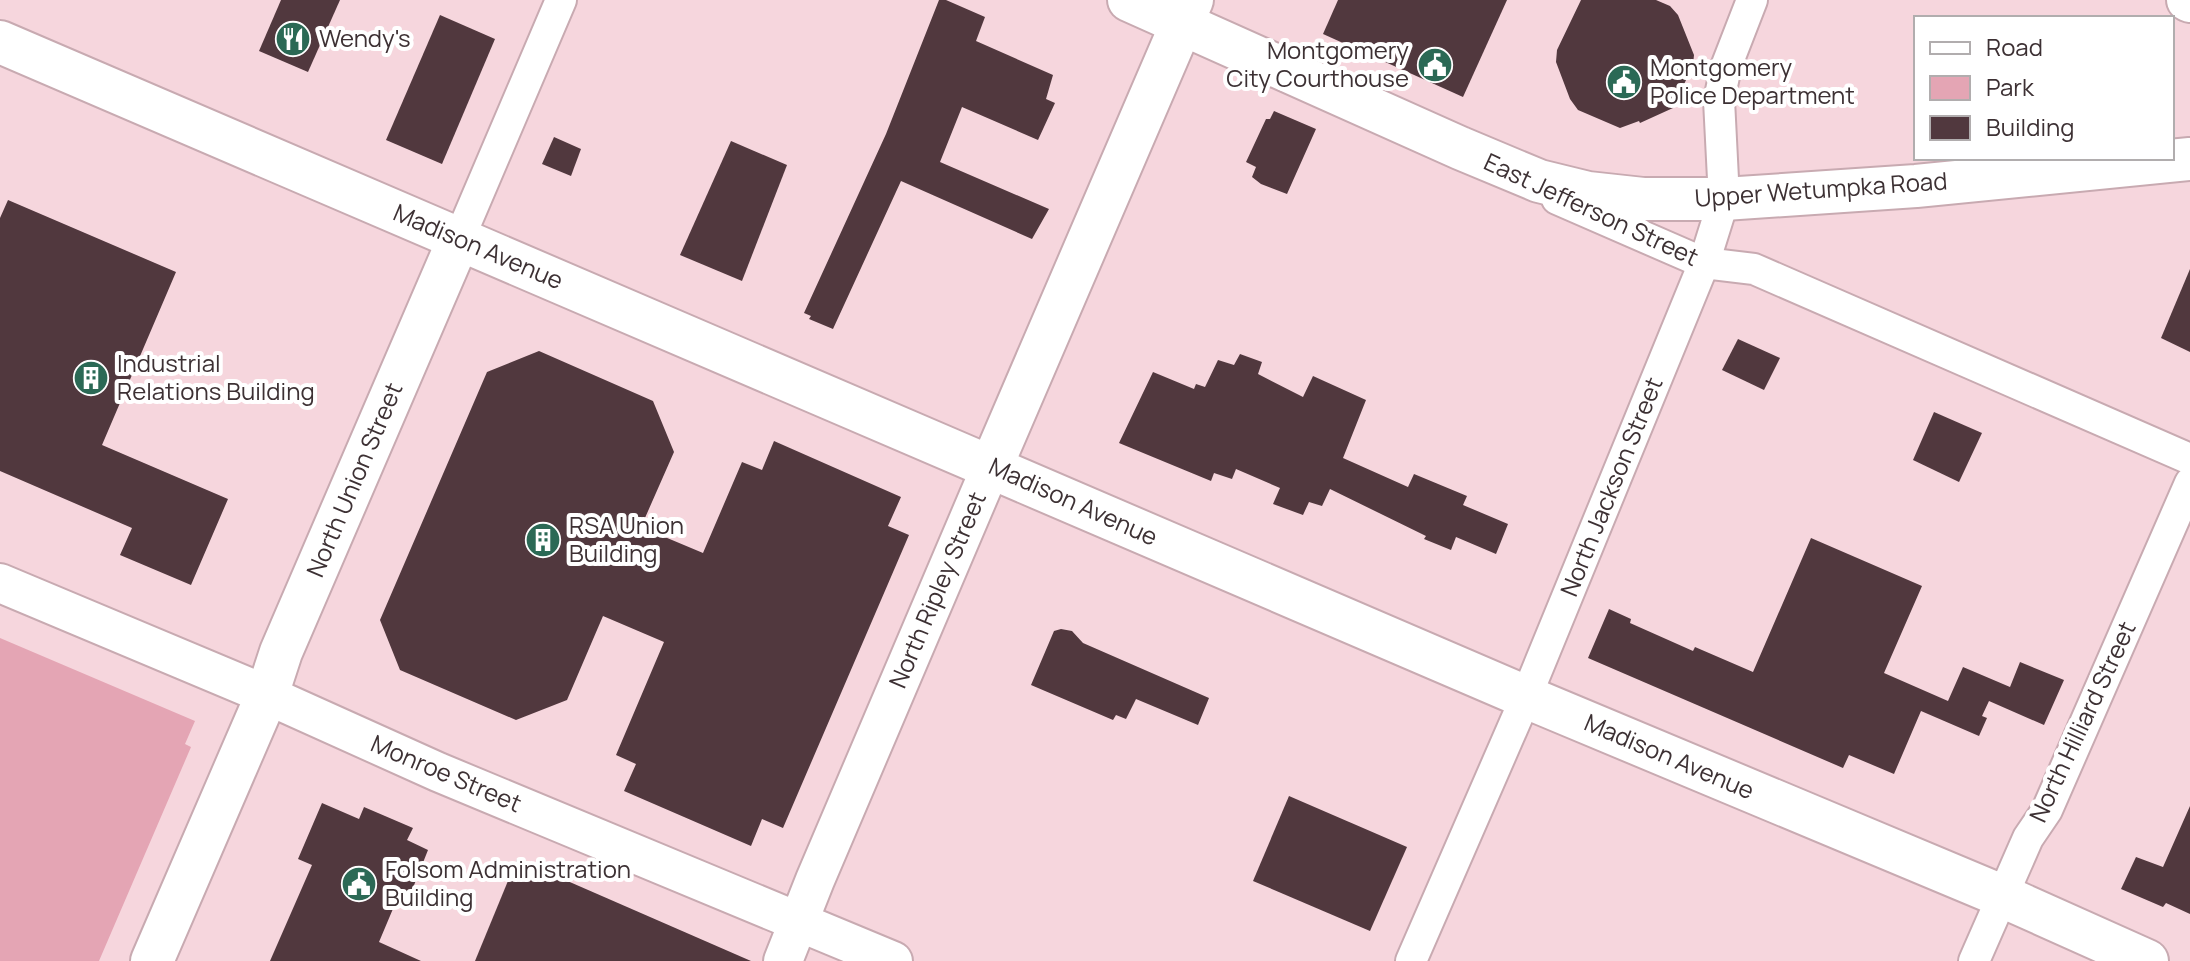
<svg xmlns="http://www.w3.org/2000/svg" width="2190" height="961" font-family="Manrope,sans-serif">
<style>
.green{fill:#e4a5b4}
.building{fill:#51383e}
.lines{fill:none;stroke-linecap:round;stroke-linejoin:round}
.minor-casing{stroke:#c8aab1;stroke-width:34}
.tertiary-casing{stroke:#c8aab1;stroke-width:42}
.secondary-casing{stroke:#c8aab1;stroke-width:46}
.minor{stroke:#fff;stroke-width:30}
.tertiary{stroke:#fff;stroke-width:38}
.secondary{stroke:#fff;stroke-width:42}
.labels{text-anchor:middle;stroke-width:8;stroke-linejoin:round;paint-order:stroke}
.poi-label{font-size:24px;fill:#3d3134;stroke:#fff;text-anchor:start}
.street-label{font-size:24px;fill:#3d3134;stroke:#fff}
</style>
<rect width="100%" height="100%" fill="#f6d6dd"/>
<polygon class="green" points="0,638 195,721 185,744 191,747 99,961 0,961"/>
<g class="building">
<polygon points="281,0 340,0 308,72 259,51"/>
<polygon points="939,0 946,0 985,17 976,41 1053,75 1046,99 1055,103 1038,140 962,107 940,162 1049,209 1032,239 901,181 833,329 809,319 811,316 804,313 886,134"/>
<polygon points="1338,0 1507,0 1463,97 1323,34"/>
<polygon points="1581,0 1656,0 1670,6 1678,15 1694,55 1693,65 1673,108 1640,123 1639,121 1620,128 1578,110 1570,99 1556,62 1557,50"/>
<polygon points="440,15 495,39 442,164 386,140"/>
<polygon points="1274,111 1316,129 1287,194 1261,184 1252,177 1256,167 1246,162 1266,119 1270,119"/>
<polygon points="554,137 581,149 571,176 542,164"/>
<polygon points="731,141 787,165 742,281 680,255"/>
<polygon points="8,200 176,272 102,445 228,499 191,585 120,555 132,528 0,471 0,218"/>
<polygon points="2190,269 2190,352 2161,338"/>
<polygon points="1738,339 1780,358 1764,390 1722,370"/>
<polygon points="539,351 653,401 674,452 641,527 703,553 742,462 762,470 774,441 901,497 888,526 909,535 783,828 762,819 751,846 624,791 636,764 616,755 664,642 603,616 567,700 516,720 400,670 380,620 487,372"/>
<polygon points="1240,354 1262,362 1258,374 1303,397 1313,376 1366,400 1343,458 1408,487 1414,474 1467,496 1463,505 1508,524 1496,554 1456,537 1451,550 1424,539 1426,536 1330,489 1322,506 1309,502 1303,515 1273,504 1280,488 1236,469 1232,479 1214,473 1211,481 1119,443 1153,372 1194,389 1196,384 1205,387 1218,360 1234,365"/>
<polygon points="1934,412 1982,433 1959,482 1913,460"/>
<polygon points="1811,538 1922,586 1884,673 1948,701 1963,667 2010,687 2020,662 2064,680 2044,725 1989,701 1982,716 1987,718 1979,736 1921,711 1894,774 1849,755 1843,768 1588,658 1609,609 1631,619 1630,623 1693,651 1695,647 1753,672"/>
<polygon points="1061,629 1072,631 1083,643 1209,698 1198,725 1136,699 1126,719 1116,715 1113,720 1031,685 1054,631"/>
<polygon points="1289,796 1407,847 1370,931 1253,881"/>
<polygon points="322,803 359,819 364,807 413,828 407,840 428,850 405,908 395,904 379,942 421,961 270,961 312,865 298,859"/>
<polygon points="2190,806 2190,914 2166,903 2163,907 2121,889 2136,857 2163,867"/>
<polygon points="517,859 751,961 475,961"/>
</g>
<g class="lines">
<defs>
<g id="minor">
<polyline points="1557,199 1704,263 1754,269 2190,459"/>
<polyline points="459,239 561,0"/>
<polyline points="1411,961 1526,697 1704,263 1724,199 1719,100 1726,67 1752,0"/>
<polyline points="1974,961 2028,838 2047,810 2190,483"/>
</g>
<g id="tertiary">
<polyline points="0,583 267,695 438,772 893,961"/>
<polyline points="783,961 815,880 991,467"/>
</g>
<g id="secondary">
<polyline points="1129,0 1460,148 1539,181 1588,193 1643,199 1724,199 1916,186 2190,159"/>
<polyline points="2188,0 2190,1"/>
<polyline points="0,42 1526,697 2002,896 2147,961"/>
<polyline points="991,467 1192,0"/>
<polyline points="152,961 267,695 281,652 459,239"/>
</g>
</defs>
<use href="#minor" class="minor-casing"/>
<use href="#tertiary" class="tertiary-casing"/>
<use href="#secondary" class="secondary-casing"/>
<use href="#minor" class="minor"/>
<use href="#tertiary" class="tertiary"/>
<use href="#secondary" class="secondary"/>
</g>
<defs>
<symbol id="restaurant-disc" viewBox="-11 -11 22 22"><circle r="9.5" fill="#2b6955" stroke="#fff"/><path d="M-5-6h1v4h1v-4h1v4h1v-4h1v5L-1.5 .5V6h-2V.5L-5-1ZM5-6V6H3V1.5H1.5Q1.5-4 5-6Z" fill="#fff"/></symbol>
<symbol id="civic-disc" viewBox="-11 -11 22 22"><circle r="9.5" fill="#2b6955" stroke="#fff"/><path d="M-.6-6.5H3V-4.5H.6V-3L4-1V1h2V6H-6V1h2V-1L-.6-3ZM-1.2 2.5V6h2.4V2.5Z" fill="#fff"/></symbol>
<symbol id="building-disc" viewBox="-11 -11 22 22"><circle r="9.5" fill="#2b6955" stroke="#fff"/><path d="M-4-6H4V6H1V3H-1V6H-4ZM-2.5-4.3h1.7v1.8h-1.7ZM.8-4.3h1.7v1.8H.8ZM-2.5-1h1.7V.8h-1.7ZM.8-1h1.7V.8H.8Z" fill="#fff"/></symbol>
</defs>
<g fill-rule="evenodd">
<use href="#restaurant-disc" x="273" y="19" width="40" height="40"/>
<use href="#civic-disc" x="1415" y="45" width="40" height="40"/>
<use href="#civic-disc" x="1604" y="62" width="40" height="40"/>
<use href="#building-disc" x="71" y="358" width="40" height="40"/>
<use href="#building-disc" x="523" y="520" width="40" height="40"/>
<use href="#civic-disc" x="339" y="864" width="40" height="40"/>
</g>
<g class="labels">
<g class="poi-label">
<text x="319" y="47">Wendy's</text>
<text x="1409" y="59" text-anchor="end">Montgomery<tspan x="1409" dy="28">City Courthouse</tspan></text>
<text x="1650" y="76">Montgomery<tspan x="1650" dy="28">Police Department</tspan></text>
<text x="117" y="372">Industrial<tspan x="117" dy="28">Relations Building</tspan></text>
<text x="569" y="534">RSA Union<tspan x="569" dy="28">Building</tspan></text>
<text x="385" y="878">Folsom Administration<tspan x="385" dy="28">Building</tspan></text>
</g>
<g class="street-label">
<text transform="translate(1821 190) rotate(-4)" y="8">Upper Wetumpka Road</text>
<text transform="translate(1591 210) rotate(25)" y="8">East Jefferson Street</text>
<text transform="translate(478 247) rotate(23)" y="8">Madison Avenue</text>
<text transform="translate(355 480) rotate(-67)" y="8">North Union Street</text>
<text transform="translate(1612 487) rotate(-68)" y="8">North Jackson Street</text>
<text transform="translate(1073 502) rotate(24)" y="8">Madison Avenue</text>
<text transform="translate(938 590) rotate(-67)" y="8">North Ripley Street</text>
<text transform="translate(2083 722) rotate(-65)" y="8">North Hilliard Street</text>
<text transform="translate(1669 757) rotate(23)" y="8">Madison Avenue</text>
<text transform="translate(446 774) rotate(23)" y="8">Monroe Street</text>
</g>
</g>
<rect x="1914" y="16" width="260" height="144" fill="#ffffff" stroke="#b1adae" stroke-width="2"/>
<rect x="1930" y="42" width="40" height="12" fill="#ffffff" stroke="#b1adae" stroke-width="2"/>
<text x="1986" y="56" font-size="24" fill="#3d3134">Road</text>
<rect x="1930" y="76" width="40" height="24" fill="#e4a5b4" stroke="#b1adae" stroke-width="2"/>
<text x="1986" y="96" font-size="24" fill="#3d3134">Park</text>
<rect x="1930" y="116" width="40" height="24" fill="#51383e" stroke="#b1adae" stroke-width="2"/>
<text x="1986" y="136" font-size="24" fill="#3d3134">Building</text>
</svg>
